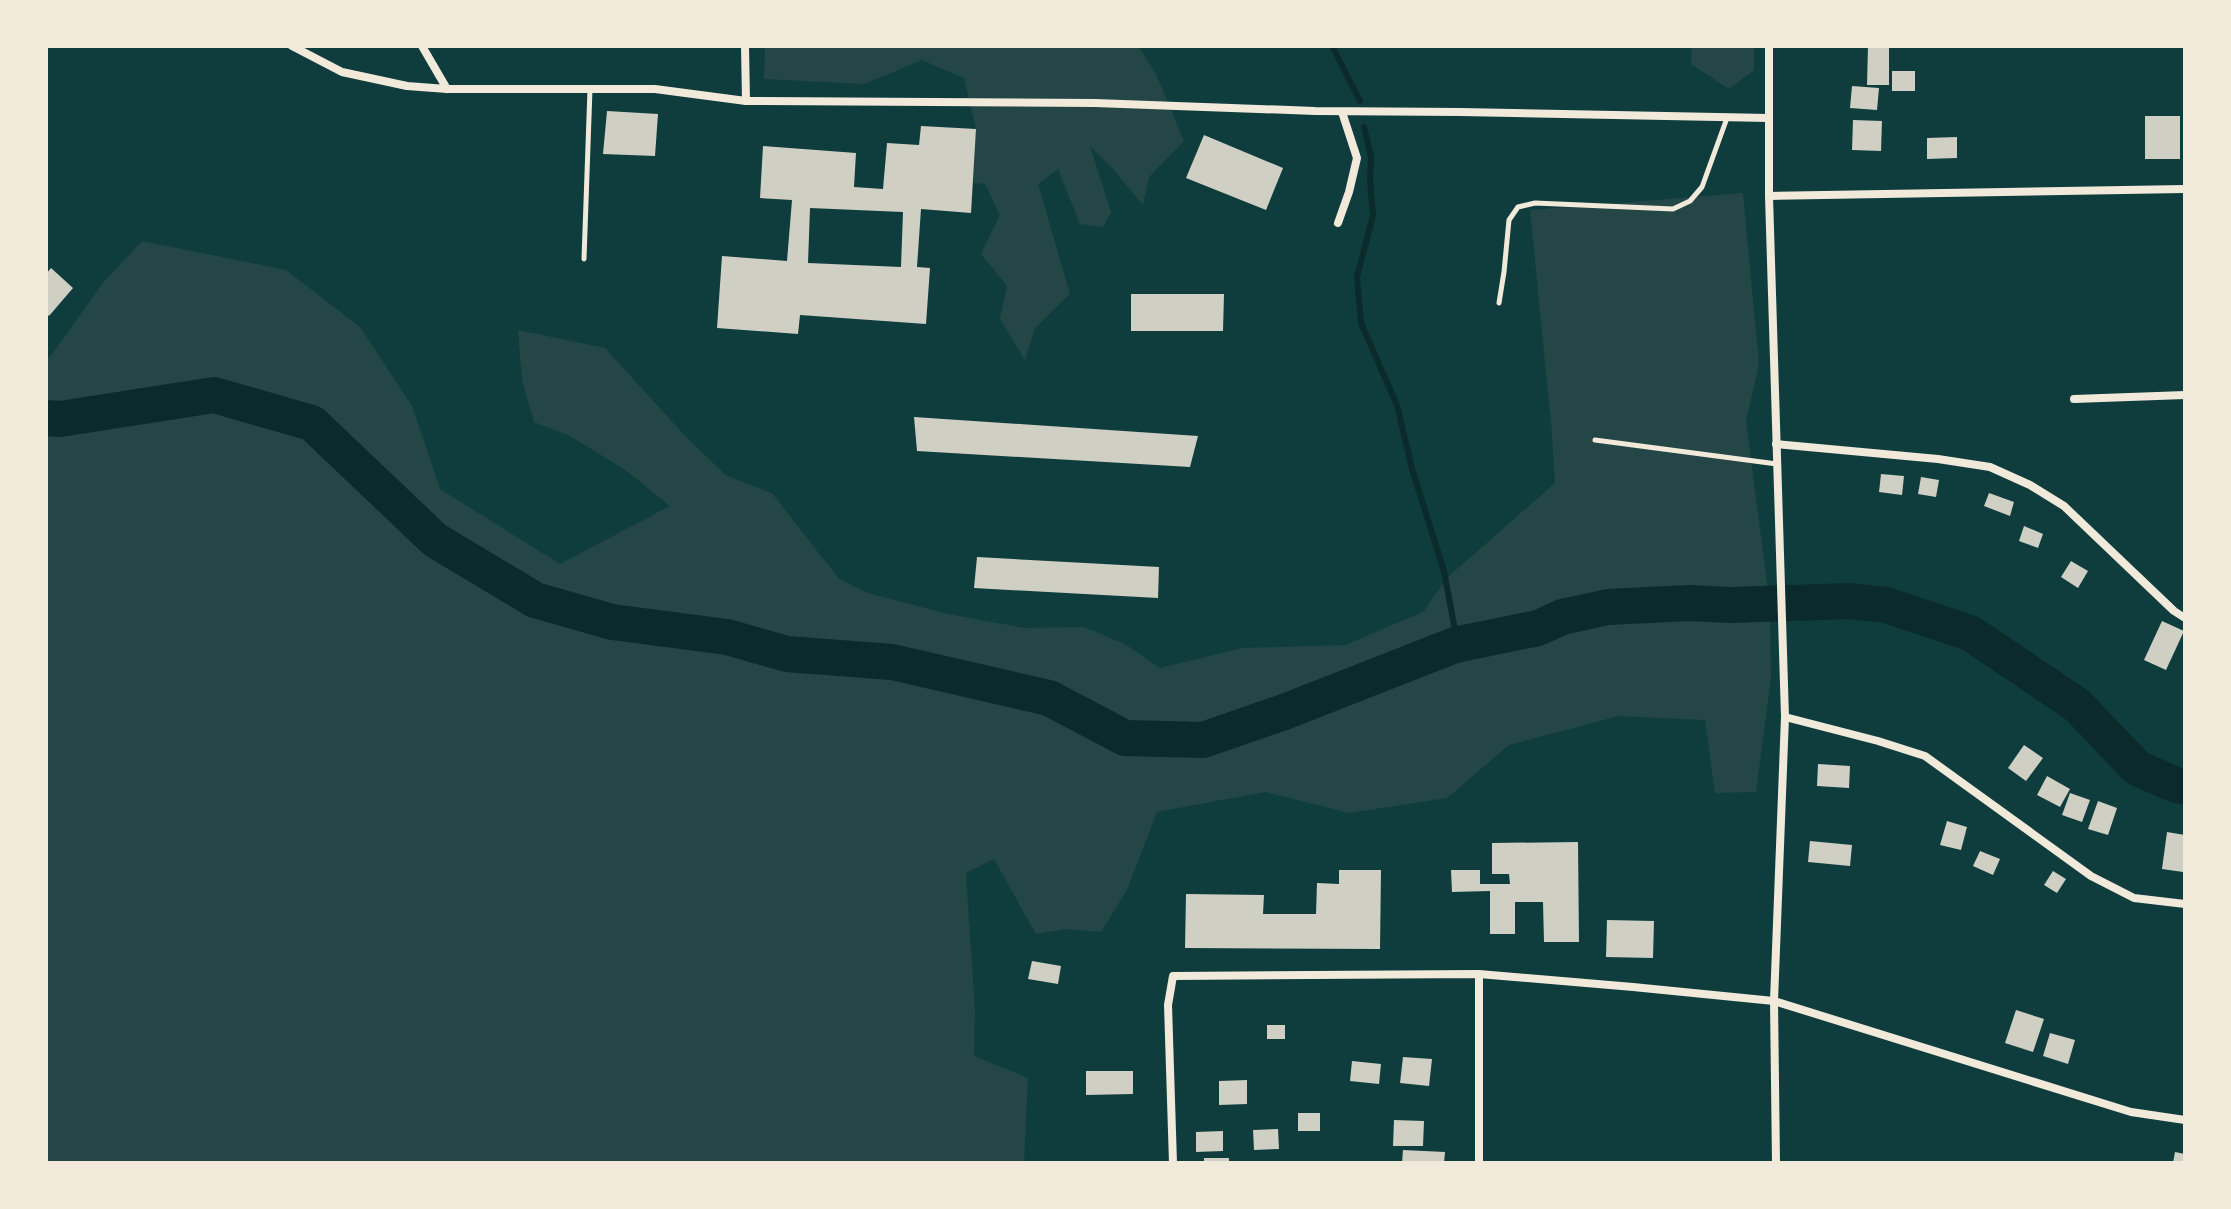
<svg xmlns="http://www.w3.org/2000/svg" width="2231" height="1209" font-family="'Crimson Pro',serif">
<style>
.green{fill:#244646}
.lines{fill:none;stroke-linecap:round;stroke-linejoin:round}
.stream{stroke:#0a2a2b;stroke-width:6}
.river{stroke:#0a2a2b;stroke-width:36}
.building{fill:#cfcfc3;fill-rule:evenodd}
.service{stroke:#f1e9da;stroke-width:5}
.minor{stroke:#f1e9da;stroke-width:8}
</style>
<rect width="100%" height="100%" fill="#0f3d3e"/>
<g class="green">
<polygon points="765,46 1138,46 1156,74 1184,141 1149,177 1143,205 1113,169 1090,146 1111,212 1103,227 1080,224 1058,169 1038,184 1070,294 1035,328 1025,360 1000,319 1007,286 981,254 1000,215 985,184 973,183 976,129 964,78 922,60 864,84 764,79"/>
<polygon points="1692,46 1754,46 1754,70 1729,89 1691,64"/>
<polygon points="1743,193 1759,364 1746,421 1770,606 1771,677 1756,792 1715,793 1705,720 1619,716 1509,745 1447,798 1349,813 1265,792 1157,812 1127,890 1101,932 1065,929 1036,934 994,859 966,873 975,1013 974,1056 1028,1078 1024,1163 46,1163 46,356 50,357 102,284 142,241 286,270 360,327 412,406 440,489 560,564 670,506 624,469 568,435 534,422 522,380 518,330 605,348 687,438 727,476 772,493 839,579 868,593 948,614 1025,628 1084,627 1125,644 1160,668 1242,648 1345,645 1423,612 1447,578 1555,483 1552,433 1530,210"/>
</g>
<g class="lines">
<g class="stream">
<polyline points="1332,46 1360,101"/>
<polyline points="1364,127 1371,157 1370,180 1373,215 1357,277 1361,323 1397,405 1412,469 1444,571 1455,630 1455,645"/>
</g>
<polyline class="river" points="46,418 60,419 214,395 312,423 435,540 535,600 612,622 727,637 787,654 892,662 1049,698 1125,738 1203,740 1284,712 1455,645 1538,628 1562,617 1608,607 1690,603 1731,605 1849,601 1886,605 1970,633 2077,705 2137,768 2176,785 2185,787"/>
</g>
<g class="building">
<polygon points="1868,46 1889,46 1889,85 1867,85"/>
<rect x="1892" y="71" width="23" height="20"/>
<polygon points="1852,86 1879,88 1877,110 1850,108"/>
<polygon points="607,111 658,114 655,156 603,154"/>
<rect x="2145" y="116" width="35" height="43"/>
<polygon points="1853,120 1882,121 1881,151 1852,150"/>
<path d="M921,126L976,129L971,213L921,209L917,267L930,268L926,324L800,315L798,334L717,328L722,256L787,261L792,200L760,198L763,146L856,153L854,187L883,189L887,143L919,145ZM810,208L903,212L901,267L808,263Z"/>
<polygon points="1204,135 1283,168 1266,210 1186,178"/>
<polygon points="1957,137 1957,158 1927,159 1927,138"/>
<polygon points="51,268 73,288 49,316 46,313 46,274"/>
<polygon points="1131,294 1224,294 1223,331 1131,331"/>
<polygon points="914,417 1198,436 1190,467 917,451"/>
<polygon points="1881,474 1904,476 1902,495 1879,492"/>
<polygon points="1921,477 1939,480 1936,497 1918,494"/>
<polygon points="1989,493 2014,502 2010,516 1984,506"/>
<polygon points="2024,526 2043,534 2038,548 2019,541"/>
<polygon points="977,557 1159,567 1158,598 974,588"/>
<polygon points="2071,561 2088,571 2078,588 2061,577"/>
<polygon points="2162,621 2184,631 2166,670 2144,660"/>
<polygon points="2024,745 2043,758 2026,781 2008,768"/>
<polygon points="1818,764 1850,766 1849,788 1817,786"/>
<polygon points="2047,776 2070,789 2060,807 2037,795"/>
<polygon points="2070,793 2090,800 2082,822 2062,815"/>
<polygon points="2098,801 2117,808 2108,835 2088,829"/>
<polygon points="1947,821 1967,827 1961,850 1940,845"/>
<polygon points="2167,832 2185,835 2183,872 2162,869"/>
<polygon points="1810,841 1852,845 1850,866 1808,862"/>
<polygon points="1578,842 1579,942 1544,942 1543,902 1515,902 1515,934 1490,934 1490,891 1452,892 1451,870 1480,870 1480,884 1510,884 1509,874 1492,874 1492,843"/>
<polygon points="1980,851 2000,859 1993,875 1973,866"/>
<polygon points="1339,870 1381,870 1380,949 1185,948 1186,894 1264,895 1263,914 1316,914 1317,883 1339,884"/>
<polygon points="2053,871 2066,879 2057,893 2044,885"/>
<polygon points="1607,920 1654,921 1653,958 1606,957"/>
<polygon points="1032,961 1061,966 1058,984 1028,979"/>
<polygon points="2016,1010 2044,1019 2033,1052 2005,1043"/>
<rect x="1267" y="1025" width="18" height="14"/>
<polygon points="2050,1033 2075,1040 2068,1064 2043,1056"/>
<polygon points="1403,1057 1432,1059 1429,1086 1400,1083"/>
<polygon points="1352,1061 1381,1064 1379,1084 1350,1081"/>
<polygon points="1086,1071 1133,1071 1133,1094 1086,1095"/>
<polygon points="1247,1080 1247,1104 1219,1105 1219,1081"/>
<rect x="1298" y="1113" width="22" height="18"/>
<polygon points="1394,1120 1424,1121 1423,1146 1393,1146"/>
<polygon points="1278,1129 1279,1149 1254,1150 1253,1130"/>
<polygon points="1223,1131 1223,1151 1196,1152 1196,1132"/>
<polygon points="1403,1150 1445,1152 1444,1163 1402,1163"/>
<polygon points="2175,1152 2185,1154 2185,1163 2173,1163"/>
<rect x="1204" y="1158" width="25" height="5"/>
</g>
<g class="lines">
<g class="service">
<polyline points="584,259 590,89"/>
<polyline points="1499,303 1504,272 1509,220 1518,207 1535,203 1673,209 1690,201 1702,187 1727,118"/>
<polyline points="1595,440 1777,464"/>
</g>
<g class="minor">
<polyline points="292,46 342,72 407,86 447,89 655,89 746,101 1095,103 1315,111 1460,112 1769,118"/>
<polyline points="422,46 447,89"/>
<polyline points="745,46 746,101"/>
<polyline points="1769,46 1769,196 1785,717 1774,1001 1776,1163"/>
<polyline points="1769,196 2185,189"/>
<polyline points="1338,223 1349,192 1357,158 1342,112"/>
<polyline points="2074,399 2185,395"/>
<polyline points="1776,444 1938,459 1990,467 2030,485 2064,506 2174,611 2185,618"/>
<polyline points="1785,717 1878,741 1925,756 2091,876 2134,898 2185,904"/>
<polyline points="1173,1163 1168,1005 1173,976 1479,974 1633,987 1774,1001 2131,1112 2185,1120"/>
<polyline points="1479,1163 1479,974"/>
</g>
</g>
<rect width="2231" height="1209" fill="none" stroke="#f1e9da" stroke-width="96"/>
</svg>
